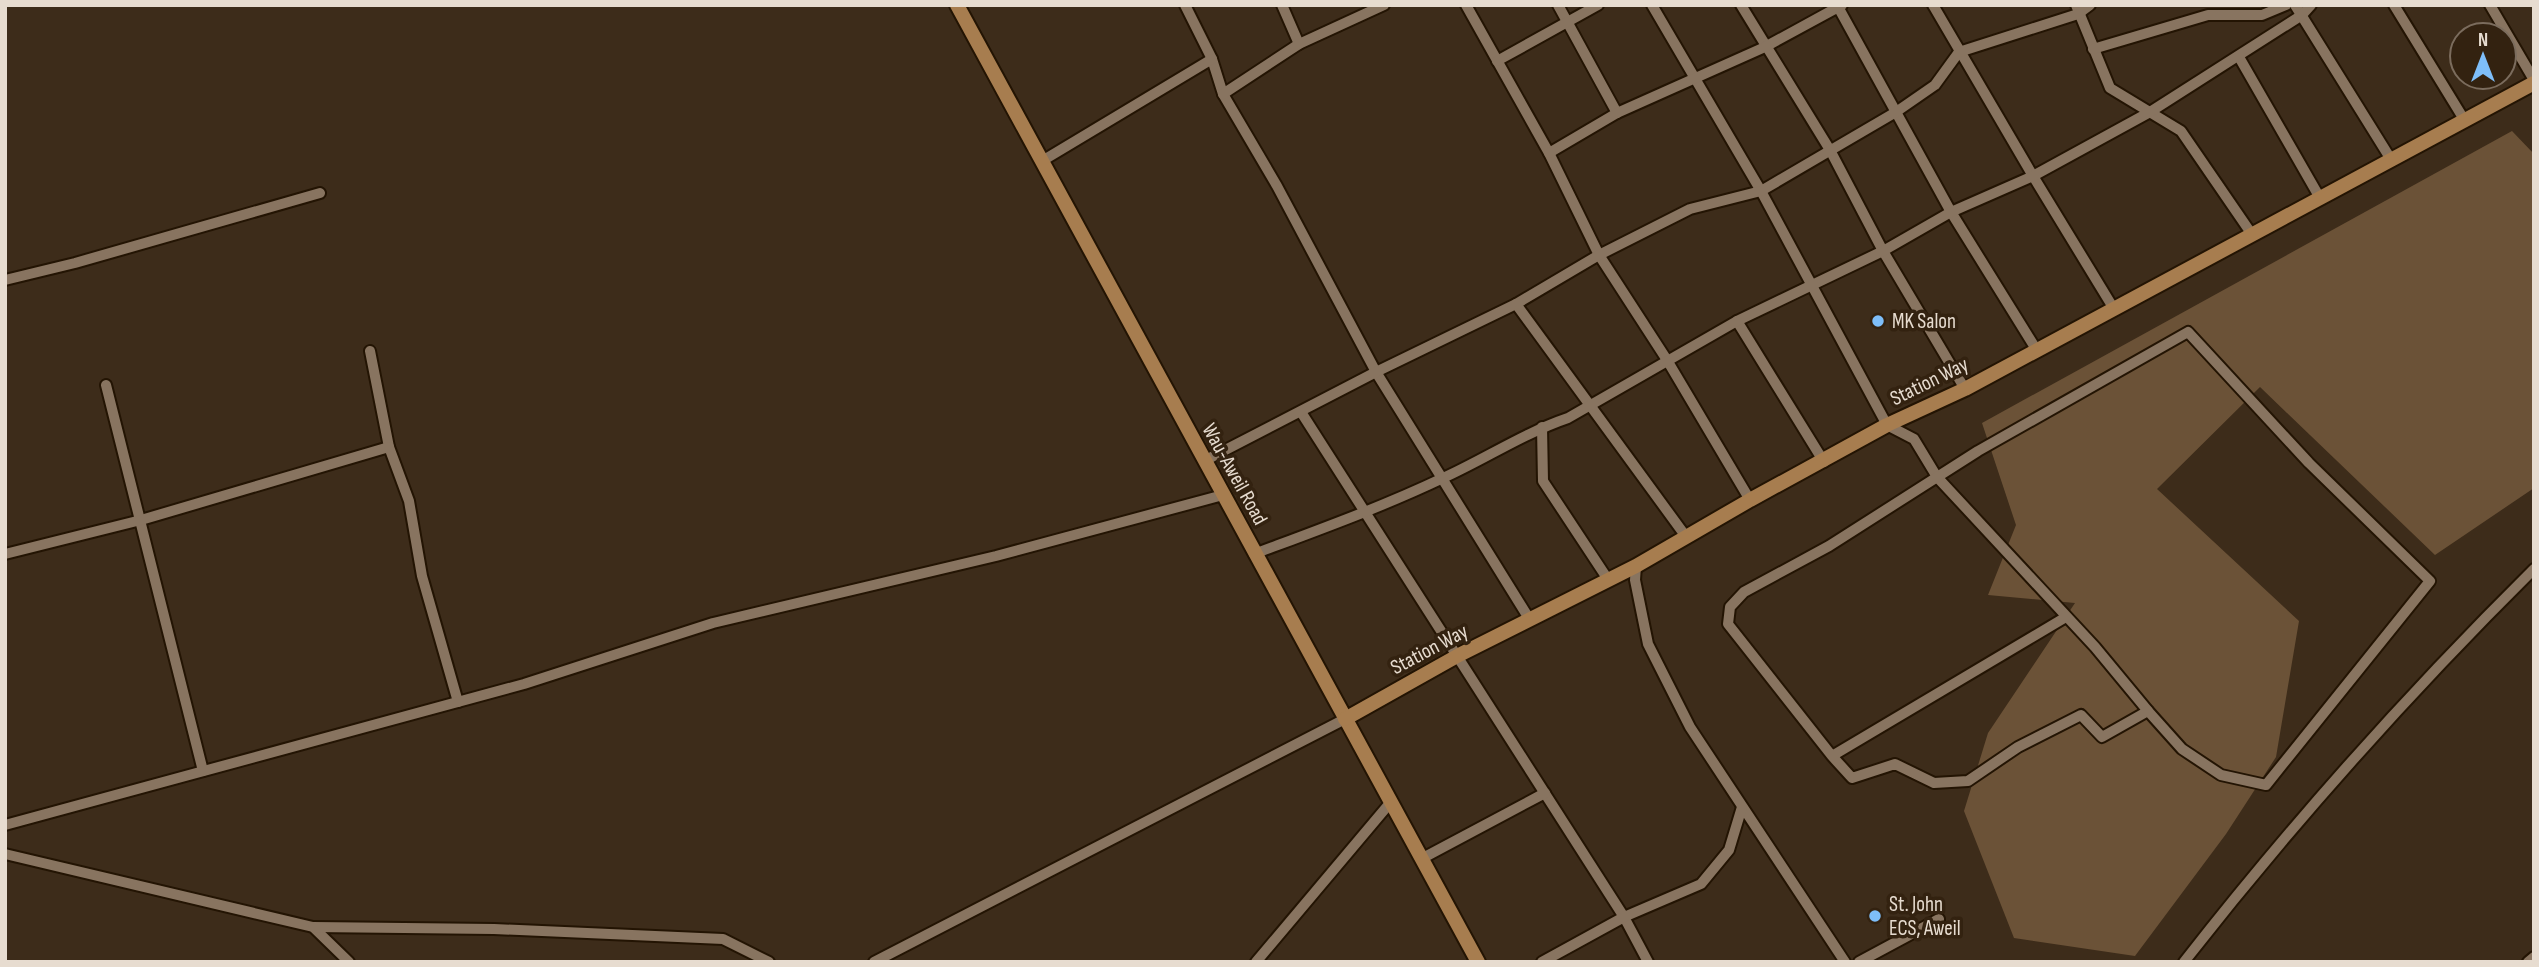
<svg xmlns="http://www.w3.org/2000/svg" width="2539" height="967" font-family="'Sofia Sans Condensed',sans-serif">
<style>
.green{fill:#6b5237}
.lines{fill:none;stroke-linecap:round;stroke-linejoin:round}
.minor-casing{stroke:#231403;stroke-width:14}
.major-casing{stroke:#231403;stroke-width:18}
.minor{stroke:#887460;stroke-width:10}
.major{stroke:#a77d4f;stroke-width:14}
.poi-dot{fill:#7ebef9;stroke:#332210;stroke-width:2.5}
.labels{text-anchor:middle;stroke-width:7;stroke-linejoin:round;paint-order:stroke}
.poi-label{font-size:21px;fill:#e7dcd0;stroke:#332210;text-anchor:start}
.street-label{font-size:21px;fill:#e7dcd0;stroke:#332210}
</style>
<rect width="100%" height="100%" fill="#3d2c1a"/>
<polygon class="green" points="2512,131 2534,154 2534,488 2435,555 2260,387 2157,489 2299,621 2276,757 2226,834 2135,956 2014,938 1964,811 1988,733 2075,603 1988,595 2016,525 1982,423"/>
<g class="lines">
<defs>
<g id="minor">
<polyline points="1185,5 1212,59 1223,94 1277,186 1376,372 1530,620"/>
<polyline points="1282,5 1299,44"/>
<polyline points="1466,5 1549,153 1599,255 1667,360 1750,500"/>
<polyline points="1558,5 1617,113"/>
<polyline points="1652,5 1761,191 1887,425 1914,439 1937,477 2095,647 2148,711"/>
<polyline points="1741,5 1830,150 1883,251 1965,389"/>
<polyline points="1837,5 1951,212 2036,349"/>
<polyline points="1933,5 2033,176 2114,309"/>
<polyline points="2076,5 2110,88 2181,131 2251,233"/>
<polyline points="2295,5 2392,161"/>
<polyline points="2394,5 2465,121"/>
<polyline points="2490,5 2534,80"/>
<polyline points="2093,49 2208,15 2262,15 2286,5"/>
<polyline points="2239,57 2320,198"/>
<polyline points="1497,61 1598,5"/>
<polyline points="1223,94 1299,44 1384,5"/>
<polyline points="1549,153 1617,113 1765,47 1842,5"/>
<polyline points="1042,161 1212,59"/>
<polyline points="5,280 75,263 320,193"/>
<polyline points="1516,304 1687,538"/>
<polyline points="1737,321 1824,462"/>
<polyline points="370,351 389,447 409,501 422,576 458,702"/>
<polyline points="106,385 203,771"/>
<polyline points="1301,412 1624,917 1648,962"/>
<polyline points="1542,427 1543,481 1609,581"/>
<polyline points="1204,461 1376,372 1516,304 1599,255 1690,209 1761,191 1896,112 1935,85 1959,52 2078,14 2090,5"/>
<polyline points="5,554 141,520 389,447"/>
<path d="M1254,554C1318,530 1382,507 1443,478C1485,459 1524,433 1568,418L1737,321L1883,251L1951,212L2033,176L2150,112L2302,15L2311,5"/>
<polyline points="1636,566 1635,580 1648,644 1690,727 1845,962"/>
<polyline points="1832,756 1852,778 1895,764 1934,783 1968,781 2018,747 2081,715 2102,737 2148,711 2182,749 2221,775 2266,785 2430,581 2309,463 2188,332 1978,451 1829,546 1744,592 1730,607 1728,624 1832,756 2066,617"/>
<polyline points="5,825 524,684 713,623 996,556 1223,495"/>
<polyline points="5,854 313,927 349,962"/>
<polyline points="1421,859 1545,793"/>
<polyline points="313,927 494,929 723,939 769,962"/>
<polyline points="874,962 1345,719"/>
<polyline points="1256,962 1390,803"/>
<polyline points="1542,962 1624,917 1701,884 1729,850 1742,807"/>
<polyline points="1859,962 1939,919"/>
<path d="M2184,962C2292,824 2410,692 2534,569"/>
<polyline points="2528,962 2534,957"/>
</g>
<g id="major">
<polyline points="957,5 1478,962"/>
<polyline points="1345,719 1459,655 1636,566 1750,500 1887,425 1965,389 2534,83"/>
</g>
</defs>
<use href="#minor" class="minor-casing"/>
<use href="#major" class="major-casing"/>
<use href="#minor" class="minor"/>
<use href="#major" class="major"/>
</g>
<g class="poi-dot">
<circle cx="1878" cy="321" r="7"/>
<circle cx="1875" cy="916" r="7"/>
</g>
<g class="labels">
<g class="poi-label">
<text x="1892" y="328">MK Salon</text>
<text x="1889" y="911">St. John<tspan x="1889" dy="24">ECS, Aweil</tspan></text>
</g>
<g class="street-label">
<text transform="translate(1929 381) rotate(-26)" y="7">Station Way</text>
<text transform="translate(1235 474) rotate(61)" y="7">Wau-Aweil Road</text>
<text transform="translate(1429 649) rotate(-28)" y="7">Station Way</text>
</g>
</g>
<rect width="2539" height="967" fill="none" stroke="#e7dcd0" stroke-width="14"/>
<g transform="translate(2483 56)"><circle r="33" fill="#332210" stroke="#7b6c5d" stroke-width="2"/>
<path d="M0-5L12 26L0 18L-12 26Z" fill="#7ebef9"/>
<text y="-10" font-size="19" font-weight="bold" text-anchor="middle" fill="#e7dcd0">N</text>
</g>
</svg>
